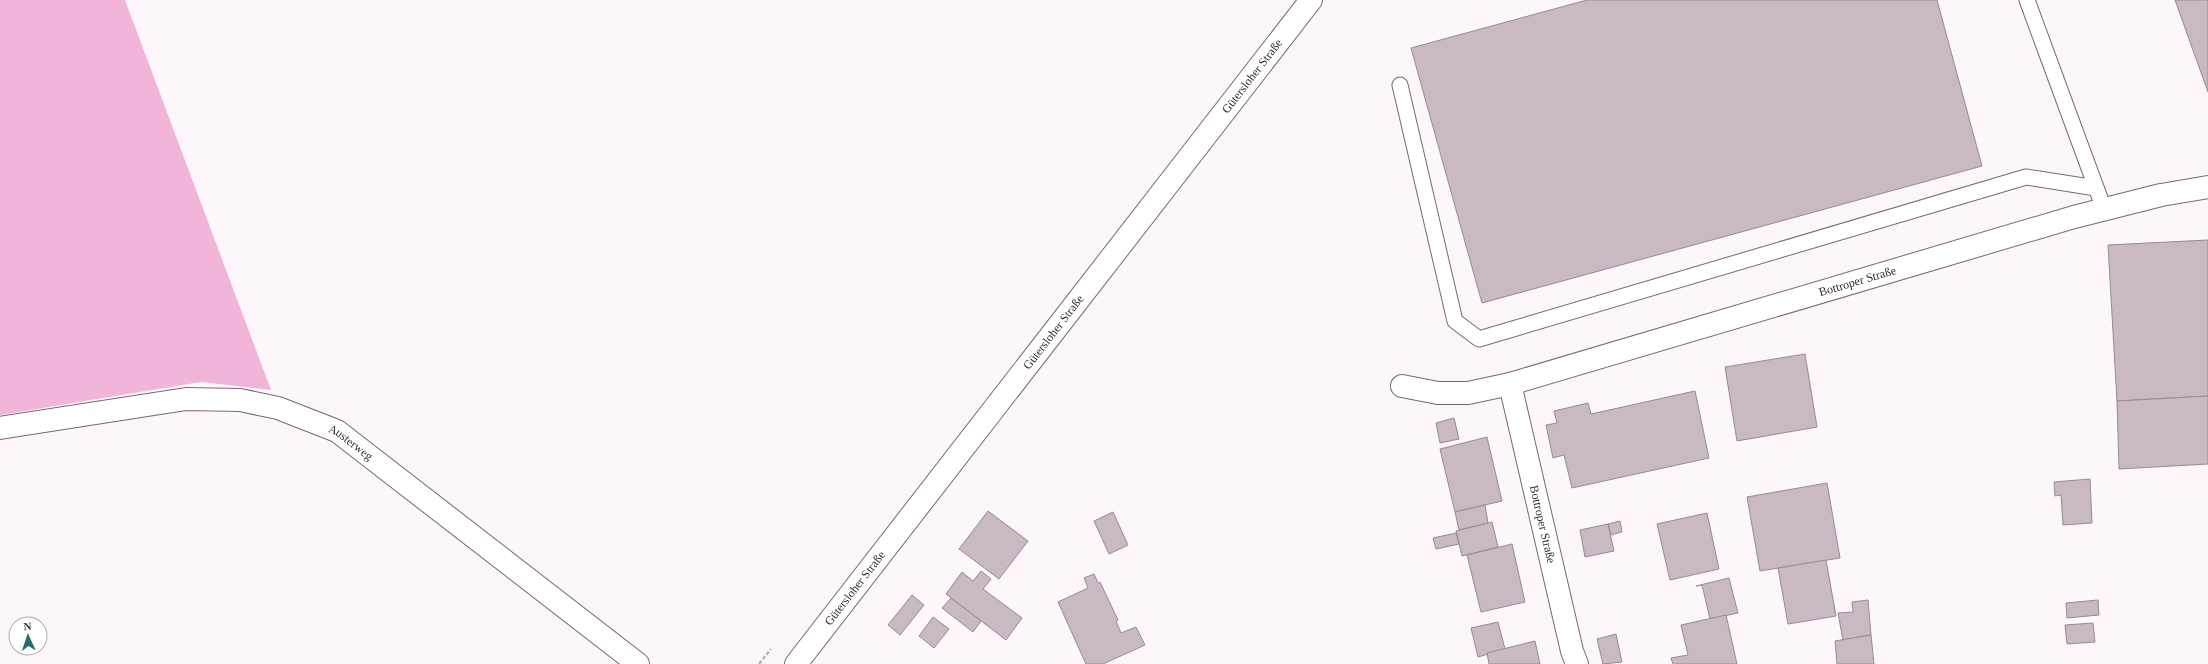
<svg xmlns="http://www.w3.org/2000/svg" width="2208" height="664" font-family="'Times New Roman',serif">
<style>
.green{fill:#f2b5da}
.building{fill:#c8b9c2;stroke:#998a92}
.lines{fill:none;stroke-linecap:round;stroke-linejoin:round}
.lane-casing{stroke:#776971;stroke-width:17}
.street-casing{stroke:#776971;stroke-width:24}
.primary-casing{stroke:#776971;stroke-width:24}
.path{stroke:#bbb4b8;stroke-width:2.5;stroke-dasharray:4 2;stroke-linecap:butt}
.lane{stroke:#fff;stroke-width:15}
.street{stroke:#fff;stroke-width:22}
.primary{stroke:#fff;stroke-width:22}
.labels{text-anchor:middle;stroke-width:3;stroke-linejoin:round;paint-order:stroke}
.street-label{font-size:12px;fill:#332c30;stroke:#fff}
</style>
<rect width="100%" height="100%" fill="#fdf6fa"/>
<polygon class="green" points="0,0 125,0 271,390 201,382 0,415"/>
<g class="building">
<polygon points="1587,0 1937,0 1982,166 1482,303 1411,48"/>
<polygon points="2175,0 2208,0 2208,92"/>
<polygon points="2208,240 2208,396 2117,401 2108,245"/>
<polygon points="1805,354 1817,427 1737,441 1725,367"/>
<polygon points="1695,391 1709,458 1572,488 1564,455 1553,458 1546,425 1557,423 1554,411 1588,403 1591,414"/>
<polygon points="2208,396 2208,464 2119,469 2117,401"/>
<polygon points="1454,418 1459,439 1440,443 1436,423"/>
<polygon points="1487,437 1502,501 1455,512 1440,449"/>
<polygon points="2090,479 2092,523 2063,525 2061,495 2055,496 2054,482"/>
<polygon points="1827,483 1840,558 1760,571 1747,497"/>
<polygon points="1485,505 1488,523 1459,530 1455,512"/>
<polygon points="988,511 1028,541 999,579 959,549"/>
<polygon points="1113,512 1128,545 1109,554 1094,521"/>
<polygon points="1707,513 1719,569 1670,580 1657,524"/>
<polygon points="1620,521 1622,532 1611,535 1608,524"/>
<polygon points="1492,522 1498,547 1462,556 1456,531"/>
<polygon points="1608,524 1614,551 1585,557 1580,530"/>
<polygon points="1456,533 1459,544 1436,549 1433,538"/>
<polygon points="1512,544 1525,602 1481,612 1467,555"/>
<polygon points="1826,560 1836,616 1788,624 1778,568"/>
<polygon points="981,571 991,579 983,589 1022,618 1006,640 946,594 962,572 973,581"/>
<polygon points="1094,574 1098,583 1100,582 1118,620 1116,621 1121,633 1136,627 1145,645 1103,664 1086,664 1058,602 1088,588 1084,578"/>
<polygon points="1729,578 1738,613 1710,619 1702,585 1696,586"/>
<polygon points="912,595 924,605 900,635 888,625"/>
<polygon points="951,598 981,621 973,632 942,608"/>
<polygon points="1868,600 1871,635 1843,640 1838,613 1853,612 1852,602"/>
<polygon points="2098,600 2099,615 2067,618 2066,603"/>
<polygon points="1726,615 1737,664 1673,664 1671,658 1688,655 1681,625"/>
<polygon points="933,617 949,629 934,648 919,636"/>
<polygon points="1498,622 1505,649 1478,657 1471,628"/>
<polygon points="2093,623 2095,642 2067,644 2065,625"/>
<polygon points="1616,634 1622,662 1603,664 1597,639"/>
<polygon points="1871,635 1874,664 1837,664 1835,641"/>
<polygon points="1535,641 1540,664 1489,664 1487,653"/>
</g>
<g class="lines">
<defs>
<g id="lane">
<polyline points="2027,0 2104,209"/>
<polyline points="1400,85 1455,321 1479,339 2026,177 2096,188"/>
</g>
<g id="street">
<path id="s1" d="M1510,384L1572,651L1577,664"/>
<path id="s2" d="M1402,386L1438,393H1468L1510,384L2074,217L2161,195L2208,187"/>
<path id="s3" d="M0,428L186,399L240,400L278,408L337,431L638,664"/>
</g>
<g id="primary">
<path id="s4" d="M796,664L1311,0"/>
</g>
</defs>
<use href="#lane" class="lane-casing"/>
<use href="#street" class="street-casing"/>
<use href="#primary" class="primary-casing"/>
<polyline class="path" points="759,664 771,649"/>
<use href="#lane" class="lane"/>
<use href="#street" class="street"/>
<use href="#primary" class="primary"/>
</g>
<g class="labels">
<g class="street-label">
<text dy="4" stroke="none"><textPath href="#s4" startOffset="744">Gütersloher Straße</textPath></text>
<text dy="4" stroke="none"><textPath href="#s2" startOffset="472">Bottroper Straße</textPath></text>
<text dy="4" stroke="none"><textPath href="#s4" startOffset="420">Gütersloher Straße</textPath></text>
<text dy="4" stroke="none"><textPath href="#s3" startOffset="362">Austerweg</textPath></text>
<text dy="4" stroke="none"><textPath href="#s1" startOffset="144">Bottroper Straße</textPath></text>
<text dy="4" stroke="none"><textPath href="#s4" startOffset="96">Gütersloher Straße</textPath></text>
</g>
</g>
<g transform="translate(28 636) rotate(357)"><circle r="19" fill="#ffffff" stroke="#adabac"/>
<path d="M0-3L7 15L0 10L-7 15Z" fill="#246f6d"/>
<text y="-6" font-size="11" font-weight="bold" text-anchor="middle" fill="#332c30">N</text>
</g>
</svg>
